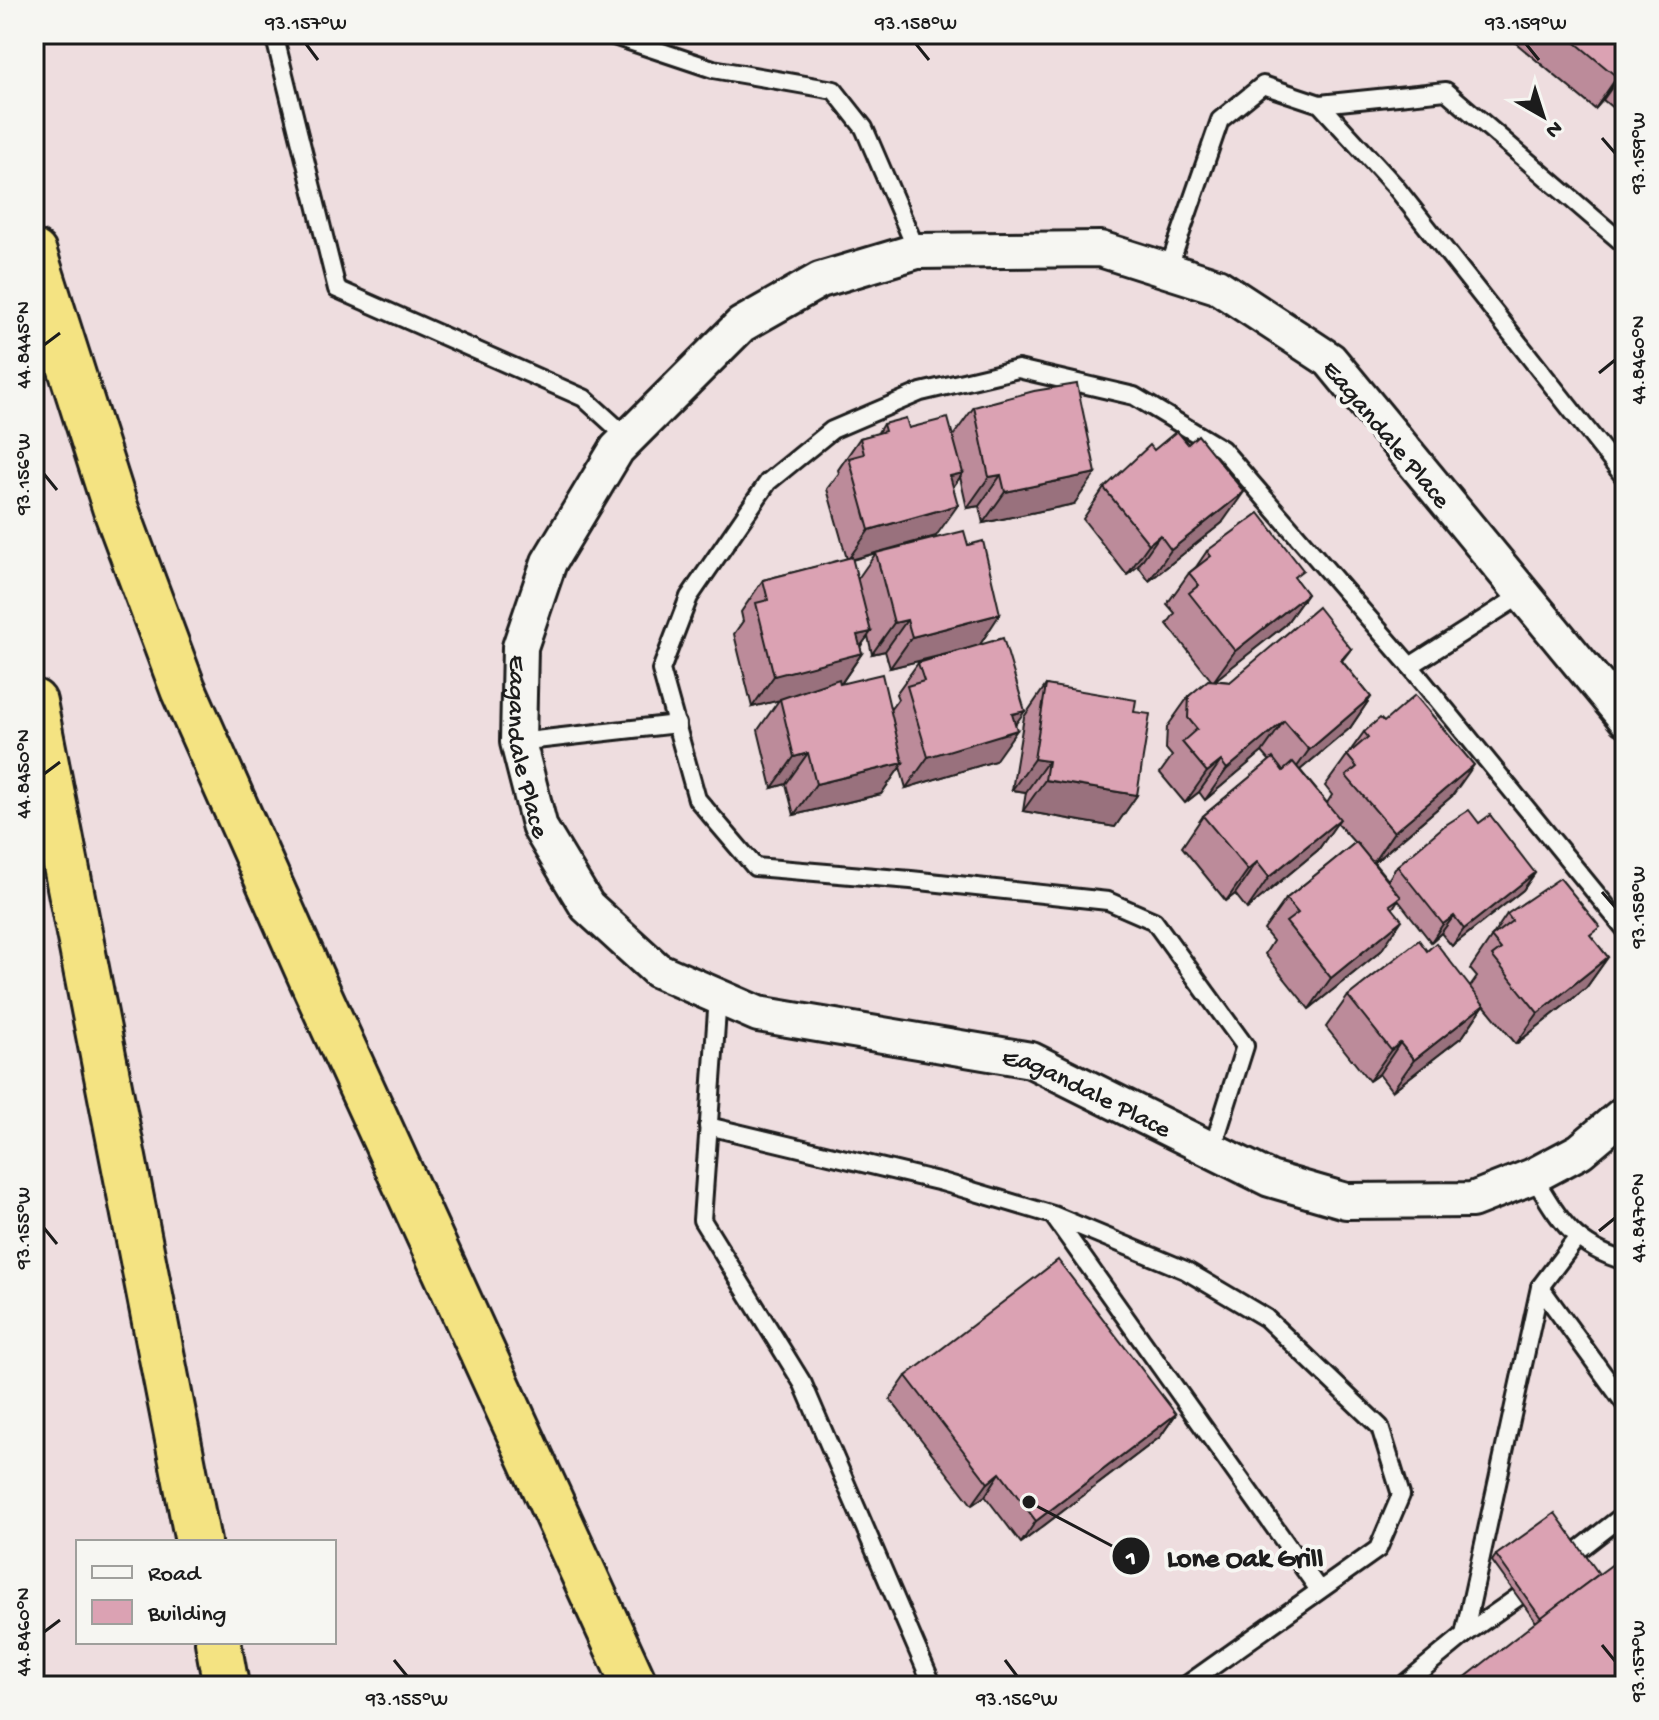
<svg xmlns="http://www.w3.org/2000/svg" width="1659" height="1720" font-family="'Gochi Hand',sans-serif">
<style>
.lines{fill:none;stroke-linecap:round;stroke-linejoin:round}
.service-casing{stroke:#1c1c1c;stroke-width:22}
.minor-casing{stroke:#1c1c1c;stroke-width:40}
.motorway-casing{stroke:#1c1c1c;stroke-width:50}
.service{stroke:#f6f6f2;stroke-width:16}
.minor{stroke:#f6f6f2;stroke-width:34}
.motorway{stroke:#f4e382;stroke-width:44}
.wall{fill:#bc8b9a;stroke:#1c1c1c;stroke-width:2;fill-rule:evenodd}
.shaded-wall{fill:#99717d;stroke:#1c1c1c;stroke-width:2}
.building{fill:#dba2b3;stroke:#1c1c1c;stroke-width:2}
.ticks{fill:none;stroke:#1c1c1c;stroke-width:3}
.labels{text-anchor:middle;stroke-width:8;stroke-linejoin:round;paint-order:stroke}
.street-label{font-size:26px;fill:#1c1c1c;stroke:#f6f6f2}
.leader{fill:none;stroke:#1c1c1c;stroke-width:3}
.callout-dot{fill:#1c1c1c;stroke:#f6f6f2;stroke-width:3}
.mark-label{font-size:24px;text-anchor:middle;font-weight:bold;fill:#fff}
.callout-label{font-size:28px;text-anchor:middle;font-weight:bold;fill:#1c1c1c;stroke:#f6f6f2;stroke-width:8;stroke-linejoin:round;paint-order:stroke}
.neatline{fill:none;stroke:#1c1c1c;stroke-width:3}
.ticks-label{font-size:20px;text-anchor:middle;fill:#1c1c1c}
</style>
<rect width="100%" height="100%" fill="#eedddf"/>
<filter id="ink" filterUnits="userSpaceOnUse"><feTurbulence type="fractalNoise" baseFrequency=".0125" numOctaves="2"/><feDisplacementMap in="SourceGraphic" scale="16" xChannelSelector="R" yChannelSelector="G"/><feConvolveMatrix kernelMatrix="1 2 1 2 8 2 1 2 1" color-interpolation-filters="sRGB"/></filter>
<g filter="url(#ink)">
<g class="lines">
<defs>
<g id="service">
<polyline points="274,34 337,289 584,398 628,438"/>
<polyline points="608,34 713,69 834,90 864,128 917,251"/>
<polyline points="1320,104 1446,91 1625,245"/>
<polyline points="1168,270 1220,120 1263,85 1320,104 1394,185 1625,478"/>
<polyline points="1410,666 1523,594"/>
<polyline points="518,742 677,724"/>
<polyline points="718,997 702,1220 803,1384 933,1686"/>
<polyline points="708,1126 942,1182 1053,1215 1185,1270 1266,1318 1380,1427 1401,1495 1378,1549 1185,1686"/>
<polyline points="1212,1150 1245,1046 1154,921 1108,901 911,880 755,867 697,799 661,670 689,597 768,482 832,430 921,392 1018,369 1134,396 1222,449 1410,666 1625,929"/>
<path d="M1533,1176C1559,1219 1573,1246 1625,1261"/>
<polyline points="1054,1217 1319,1590"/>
<polyline points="1540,1287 1625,1404"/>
<polyline points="1575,1553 1625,1514"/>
<polyline points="1464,1635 1518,1597"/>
<polyline points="1402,1686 1464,1635 1540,1287 1577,1238"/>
</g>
<g id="minor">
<path id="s1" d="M1625,718L1330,360L1217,286L1100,249L917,251L820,280L741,325L617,449L549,562L520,647L518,742L540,828L587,906L657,970L758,1014L1031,1060L1270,1179L1346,1201L1472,1200L1533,1176L1580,1151L1625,1113"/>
</g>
<g id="motorway">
<polyline points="34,253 115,507 183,689 314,984 635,1686"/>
<polyline points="34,702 198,1542"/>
<polyline points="218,1642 226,1686"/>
</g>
</defs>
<use href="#service" class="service-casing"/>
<use href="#minor" class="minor-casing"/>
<use href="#motorway" class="motorway-casing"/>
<use href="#service" class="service"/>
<use href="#minor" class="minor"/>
<use href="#motorway" class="motorway"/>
</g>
<g class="wall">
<polygon points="1505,34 1625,34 1625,118 1603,100 1595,109"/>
<path d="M974,407L1074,504L983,523L979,506L967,508L960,477L953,487L936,536L888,550L979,645L1015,724L995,761L906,788L900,767L881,794L794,815L786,784L772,788L758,730L779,700L752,707L734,634L743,621L741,612L763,580L847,559L827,489L839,473L838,470L860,438L877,434L883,424L953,436ZM876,553L857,580L852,560ZM868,636L872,654L885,651L890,668L966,649L918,663L896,694L898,699L890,710L841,684L862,653L860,647Z"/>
<polygon points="1104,488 1222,523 1149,581 1138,566 1127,575 1083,519"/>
<polygon points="1207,551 1296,580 1307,594 1285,625 1215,680 1230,682 1351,649 1342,661 1371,697 1350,728 1300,770 1327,803 1332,795 1325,786 1364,732 1452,796 1374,863 1388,880 1397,866 1479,823 1535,873 1523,890 1452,946 1441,933 1431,942 1398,900 1393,908 1381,951 1309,1009 1265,954 1273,941 1264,930 1286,899 1355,843 1337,823 1318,850 1247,909 1235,894 1226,901 1182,847 1203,816 1270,761 1262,752 1205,800 1199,792 1185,803 1160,773 1172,756 1166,749 1167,727 1189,696 1211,680 1167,624 1175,613 1167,604 1189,573 1196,567"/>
<polygon points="1046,685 1134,712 1137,795 1115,827 1023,811 1026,792 1012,790 1024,717"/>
<polygon points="1507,914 1592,938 1608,957 1586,988 1516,1044 1484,1005 1463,1036 1392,1091 1379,1074 1369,1081 1326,1027 1348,996 1427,951 1470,987 1477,977 1470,969"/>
<polygon points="906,1376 1176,1414 1160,1437 1021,1543 985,1496 972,1505 890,1399"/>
<polygon points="1496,1555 1599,1574 1536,1622 1492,1561"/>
</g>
<g class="shaded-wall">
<polygon points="1625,69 1603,100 1595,109 1617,77"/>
<polygon points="963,473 941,504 950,476"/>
<polygon points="1096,473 1074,504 983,523 1005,492"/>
<polygon points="1001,475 979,506 967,508 989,477"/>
<polygon points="1244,492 1222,523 1149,581 1171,550"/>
<polygon points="958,505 936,536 847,561 869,530"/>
<polygon points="1160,535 1138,566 1127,575 1149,544"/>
<polygon points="1307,594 1285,625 1213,682 1235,651"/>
<polygon points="1000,614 979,646 890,668 912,637"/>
<polygon points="907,620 885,651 872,654 894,623"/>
<polygon points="871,632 854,655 862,653 840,685 752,707 774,676 857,635"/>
<polygon points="1371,697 1350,728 1287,781 1309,750"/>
<polygon points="1025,711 1009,733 1017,730 995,761 906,788 928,757 1012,714"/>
<polygon points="1284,721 1262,752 1205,800 1227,769"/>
<polygon points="808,753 786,784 772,788 794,757"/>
<polygon points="1034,759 1048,761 1026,792 1012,790"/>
<polygon points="1221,761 1199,792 1185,803 1207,772"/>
<polygon points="903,763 881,794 794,815 816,784"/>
<polygon points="1474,765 1452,796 1372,864 1394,832"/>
<polygon points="1045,780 1137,795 1115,827 1023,811"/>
<polygon points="1340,819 1318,850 1247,909 1269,877"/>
<polygon points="1257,862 1235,894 1226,901 1248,870"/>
<polygon points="1535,873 1523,890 1452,946 1464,929"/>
<polygon points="1454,916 1441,933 1431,942 1443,924"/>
<polygon points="1402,920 1381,951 1309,1009 1331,978"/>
<polygon points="1608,957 1586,988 1516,1044 1538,1013"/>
<polygon points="1484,1005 1463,1036 1392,1091 1414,1060"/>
<polygon points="1400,1043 1379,1074 1369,1081 1391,1050"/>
<polygon points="1176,1414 1160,1437 1021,1543 1036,1521"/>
<polygon points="1000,1473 985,1496 972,1505 988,1483"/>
</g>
<g class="building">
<polygon points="1565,34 1625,34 1625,69 1617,77"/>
<polygon points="1077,384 1096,473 1005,492 1001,475 989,477 974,407 1034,391"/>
<polygon points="906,418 909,428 948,418 963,473 950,476 958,505 869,530 849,458 864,454 860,438 885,431 883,424"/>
<polygon points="1177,431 1188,444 1198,435 1244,492 1171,550 1160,535 1149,544 1104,488 1150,445 1154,450"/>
<polygon points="1259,513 1303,570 1294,577 1307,594 1235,651 1189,593 1199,585 1189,573 1211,556 1207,551"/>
<polygon points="964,531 968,545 983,541 1000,614 912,637 907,620 894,623 876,553"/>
<polygon points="852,557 871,632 857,635 862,653 774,676 756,603 768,600 763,580"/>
<polygon points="1318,607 1351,649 1341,660 1371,697 1309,750 1284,721 1227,769 1221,761 1207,772 1182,742 1197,729 1188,718 1189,696 1208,680 1230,682"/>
<polygon points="1003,638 1025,711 1012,714 1017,730 928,757 907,686 924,681 918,663"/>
<polygon points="882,674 903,763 816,784 808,753 794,757 780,699 839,679 840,684"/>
<polygon points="1046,685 1136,700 1134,712 1150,714 1137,795 1045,780 1048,761 1034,759"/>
<polygon points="1415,695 1474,765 1394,832 1346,776 1357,767 1347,755 1368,737 1364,732 1380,718 1384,722"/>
<polygon points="1273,758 1283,771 1293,762 1340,819 1269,877 1257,862 1248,870 1203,816"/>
<polygon points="1469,810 1479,823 1490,815 1535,873 1464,929 1454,916 1443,924 1397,866 1444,826"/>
<polygon points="1356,842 1401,897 1390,905 1402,920 1331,978 1286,922 1298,913 1286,899"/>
<polygon points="1560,878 1600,927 1590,935 1608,957 1538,1013 1492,956 1501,949 1491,937 1512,921 1507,914"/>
<polygon points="1419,940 1427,951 1436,943 1484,1005 1414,1060 1400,1043 1391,1050 1348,996"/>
<polygon points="1058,1260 1176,1414 1036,1521 1000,1473 988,1483 906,1376"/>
<polygon points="1555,1513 1599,1574 1541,1618 1496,1555"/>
<polygon points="1625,1555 1625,1686 1454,1686 1556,1606"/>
</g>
</g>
<path class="ticks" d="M306,44L318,60M916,44L929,60M1526,44L1539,60M1602,138L1615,153M44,345L60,333M1599,373L1615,360M44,474L57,490M44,774L60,762M1602,892L1615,907M44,1228L57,1244M1599,1231L1615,1218M44,1632L60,1620M1602,1645L1615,1661M394,1660L407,1676M1005,1660L1017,1676"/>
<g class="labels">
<g class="street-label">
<text transform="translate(1388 433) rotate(50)" y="9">Eagandale Place</text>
<text dy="9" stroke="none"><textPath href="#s1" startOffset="1594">Eagandale Place</textPath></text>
<text dy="9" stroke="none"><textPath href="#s1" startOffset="2314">Eagandale Place</textPath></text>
</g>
</g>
<path class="leader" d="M1029 1502L1131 1556"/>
<g class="callout-dot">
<circle cx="1029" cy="1502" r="8"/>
<circle cx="1131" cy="1556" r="20"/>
</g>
<g class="mark-label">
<text x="1131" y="1564">1</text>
</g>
<g class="callout-label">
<text x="1245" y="1566">Lone Oak Grill</text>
</g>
<rect width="1659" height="1720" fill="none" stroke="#f6f6f2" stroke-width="88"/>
<rect x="76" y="1540" width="260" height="104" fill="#f6f6f2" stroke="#9f9f9c" stroke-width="2"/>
<rect x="92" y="1566" width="40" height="12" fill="#f6f6f2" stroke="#9f9f9c" stroke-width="2"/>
<text x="148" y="1580" font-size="24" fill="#1c1c1c">Road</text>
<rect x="92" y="1600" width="40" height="24" fill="#dba2b3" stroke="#9f9f9c" stroke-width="2"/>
<text x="148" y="1620" font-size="24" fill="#1c1c1c">Building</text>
<g transform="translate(1543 116) rotate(141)" stroke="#f6f6f2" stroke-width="6" paint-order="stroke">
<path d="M0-6L14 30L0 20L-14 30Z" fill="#1c1c1c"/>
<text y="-12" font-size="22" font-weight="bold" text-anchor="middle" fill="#1c1c1c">N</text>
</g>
<rect x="44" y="44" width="1571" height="1632" class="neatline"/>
<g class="ticks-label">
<text x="306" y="29">93.157°W</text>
<text x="916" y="29">93.158°W</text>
<text x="1526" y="29">93.159°W</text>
<text transform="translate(1637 153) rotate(-90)" y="7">93.159°W</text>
<text transform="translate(22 345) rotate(-90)" y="7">44.8445°N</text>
<text transform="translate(1637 360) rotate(-90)" y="7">44.8460°N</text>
<text transform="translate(22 474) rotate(-90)" y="7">93.156°W</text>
<text transform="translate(22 774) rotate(-90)" y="7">44.8450°N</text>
<text transform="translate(1637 907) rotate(-90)" y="7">93.158°W</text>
<text transform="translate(1637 1218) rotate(-90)" y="7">44.8470°N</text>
<text transform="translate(22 1228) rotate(-90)" y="7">93.155°W</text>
<text transform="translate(22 1632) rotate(-90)" y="7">44.8460°N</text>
<text transform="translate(1637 1661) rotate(-90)" y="7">93.157°W</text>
<text x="407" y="1705">93.155°W</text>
<text x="1017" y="1705">93.156°W</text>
</g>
</svg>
